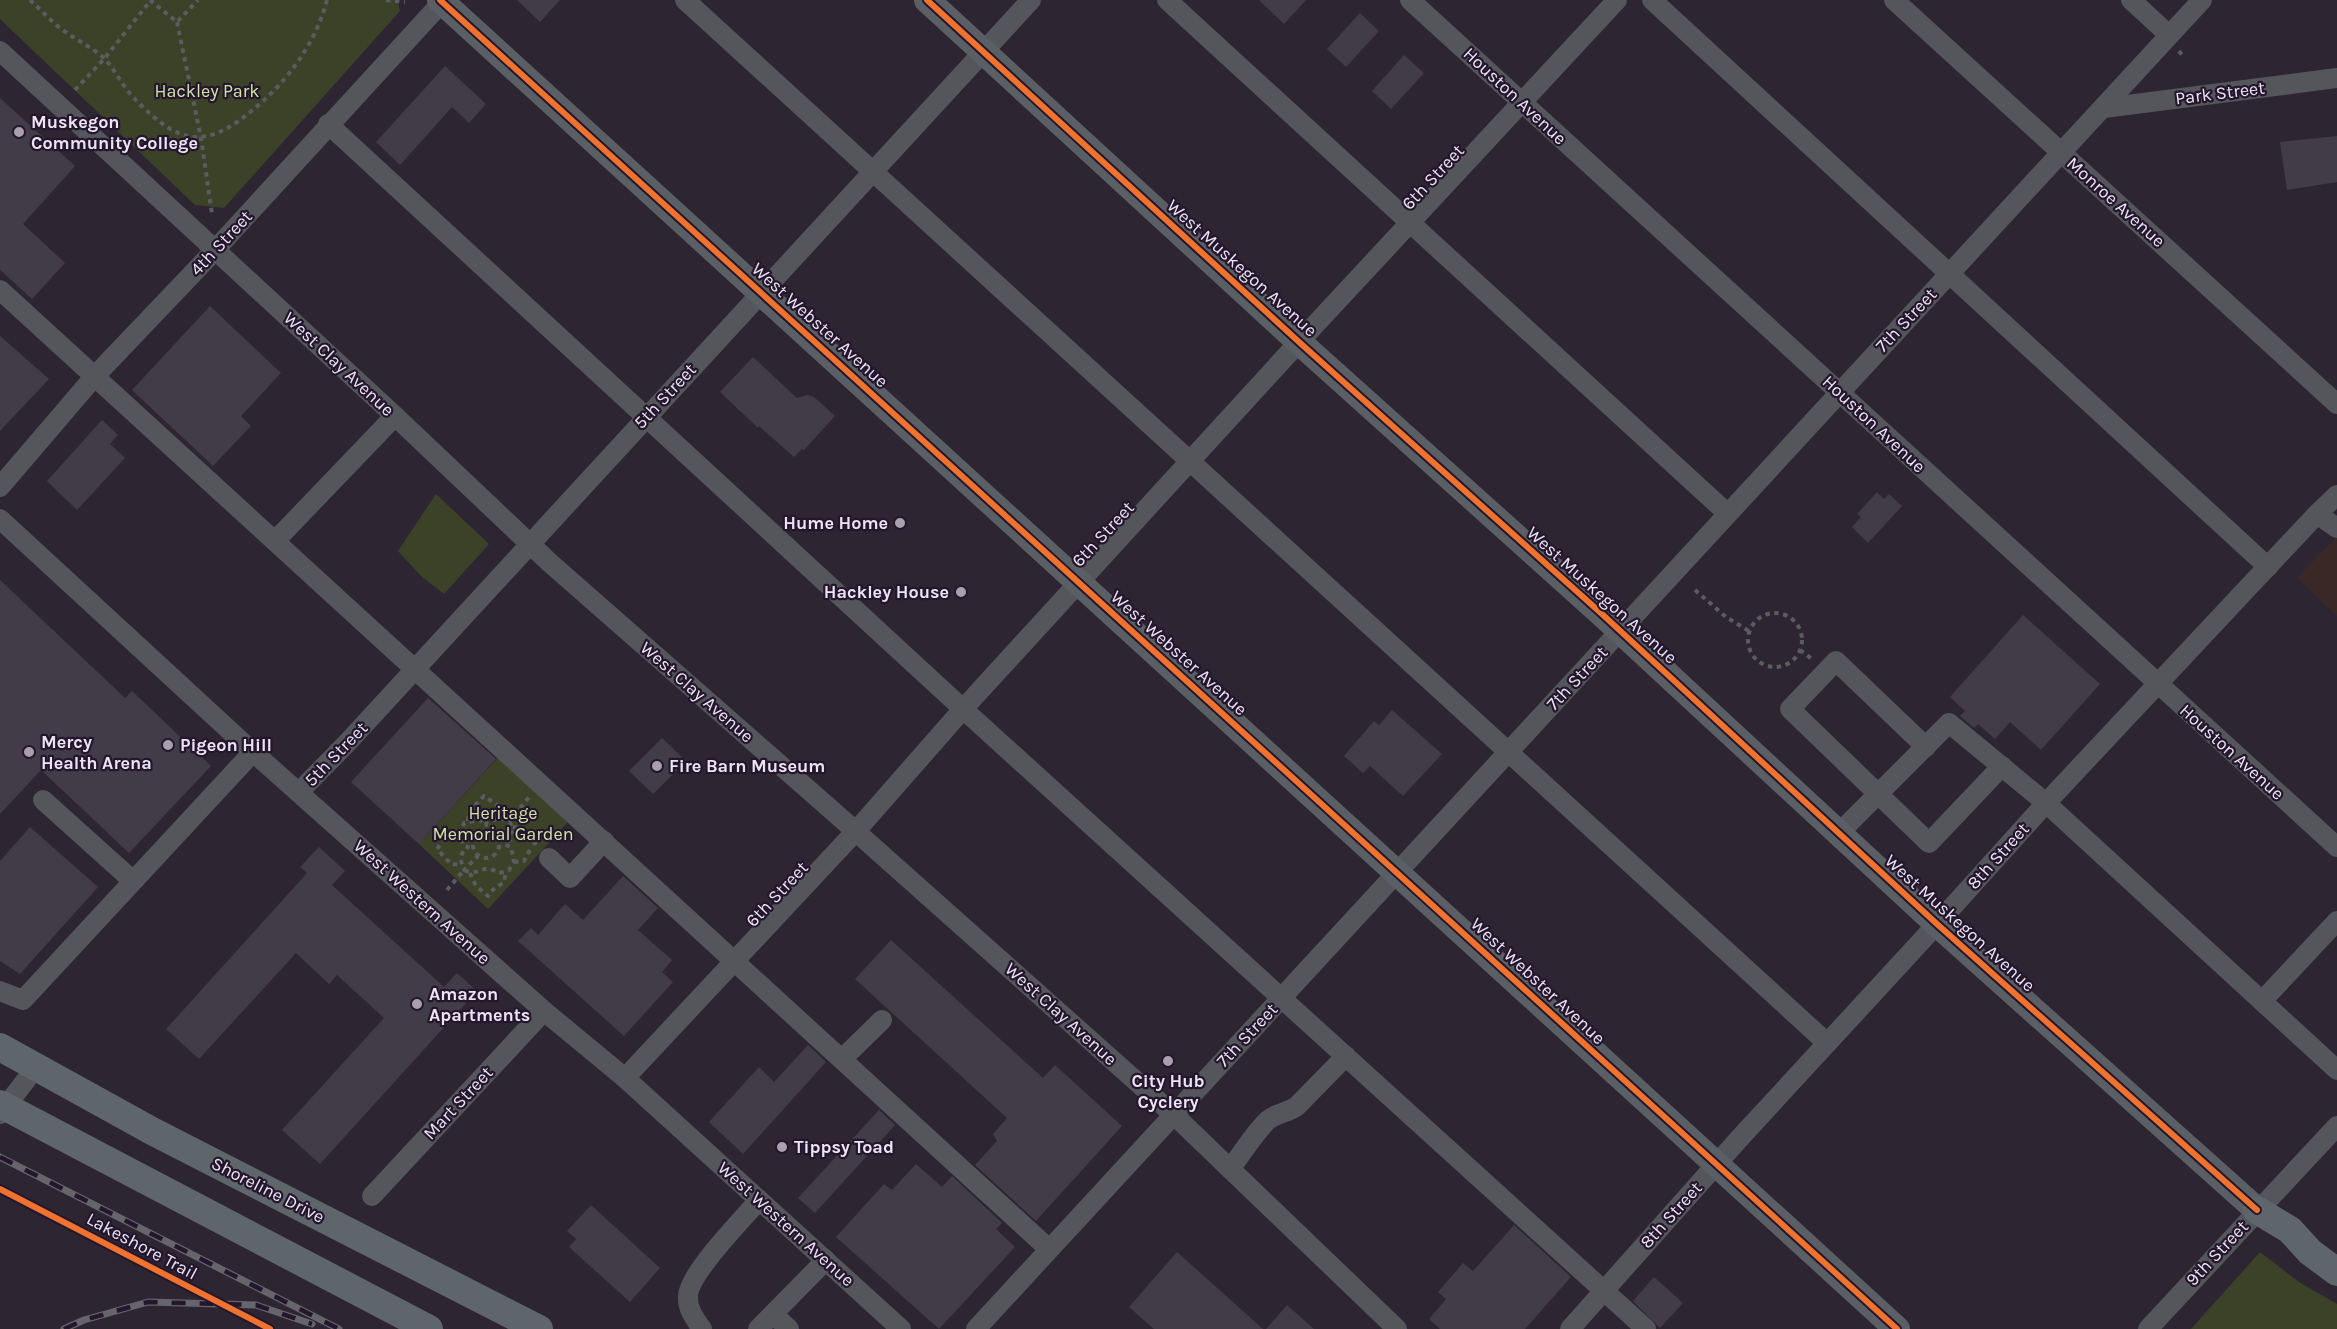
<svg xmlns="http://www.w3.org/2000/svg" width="2337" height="1329" font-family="Karla,sans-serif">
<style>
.education{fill:#3a2827}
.green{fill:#3c4228}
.building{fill:#423c48}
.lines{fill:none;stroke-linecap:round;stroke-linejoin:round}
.path{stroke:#5b5b60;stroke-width:4;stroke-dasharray:4.5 4.5;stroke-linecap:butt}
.minor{stroke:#54565b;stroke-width:20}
.major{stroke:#595f64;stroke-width:26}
.highway{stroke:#5e656b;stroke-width:28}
.rail-casing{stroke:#66656b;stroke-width:7}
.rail{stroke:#24172d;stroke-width:4.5;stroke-dasharray:14;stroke-linecap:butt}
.cycleway-casing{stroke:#24172d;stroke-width:10}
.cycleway{stroke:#ef722f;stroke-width:6}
.poi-dot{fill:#a9a0af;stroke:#24172d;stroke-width:2}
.labels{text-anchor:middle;stroke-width:4.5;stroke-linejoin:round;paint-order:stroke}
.park-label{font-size:18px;fill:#d1e3a6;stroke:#24172d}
.street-label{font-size:18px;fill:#ece3f3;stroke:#24172d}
.poi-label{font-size:18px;font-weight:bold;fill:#ece3f3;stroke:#24172d;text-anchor:start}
</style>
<rect width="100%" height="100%" fill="#2d2532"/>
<polygon class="education" points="2337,536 2337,616 2297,578"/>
<g class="green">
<polygon points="0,0 397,0 400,11 224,208 195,205 0,19"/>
<polygon points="436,494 489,544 444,594 421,576 398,551"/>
<polygon points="502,753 570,820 488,909 419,844"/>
<polygon points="2260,1252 2299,1282 2337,1304 2337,1329 2191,1329"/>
</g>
<g class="building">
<polygon points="517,0 560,0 540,22"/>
<polygon points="1259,0 1306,0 1284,24"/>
<polygon points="1360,13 1379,31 1346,67 1327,49"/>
<polygon points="1404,55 1424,73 1391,109 1372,91"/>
<polygon points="445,66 486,104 469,123 452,107 400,165 376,142"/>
<polygon points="0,98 75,166 23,224 65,263 32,299 0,270"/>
<polygon points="2337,136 2337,182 2287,190 2280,142"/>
<polygon points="210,306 281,373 241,416 251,426 213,466 132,390"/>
<polygon points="0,336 49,379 0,431"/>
<polygon points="753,357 797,398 807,395 814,397 835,416 804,450 802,449 794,457 759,426 758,428 720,392"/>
<polygon points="102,420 118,435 110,444 125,458 77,510 47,481"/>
<polygon points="1877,492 1884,499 1889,494 1902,506 1868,543 1852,527 1861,517 1857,514"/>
<polygon points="0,580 125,698 132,691 211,766 129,853 41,770 0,814"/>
<polygon points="2023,615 2100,684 2041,750 2010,722 1995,739 1978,724 1974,728 1960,716 1965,711 1950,697"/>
<polygon points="428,698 496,759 419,844 351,782"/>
<polygon points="1392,710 1442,754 1403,796 1370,766 1363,773 1344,756 1374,721 1379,725"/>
<polygon points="662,738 686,761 653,794 629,771"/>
<polygon points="30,827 98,887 20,974 0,961 0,861"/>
<polygon points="319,847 345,871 332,885 444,987 457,973 477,991 320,1164 282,1130 384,1018 337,975 329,984 296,953 199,1059 166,1029 307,873 300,867"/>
<polygon points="623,876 658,908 638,930 672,960 662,972 673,982 624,1036 518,941 531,928 538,935 565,904 583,920"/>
<polygon points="891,940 1043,1078 1055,1065 1122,1126 1036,1221 975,1165 997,1141 993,1134 1007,1118 855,979"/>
<polygon points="808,1045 826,1062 743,1154 709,1122 759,1067 774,1082"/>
<polygon points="879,1110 895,1125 815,1213 798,1198"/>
<polygon points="916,1164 942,1187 952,1176 1002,1223 996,1229 1015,1247 939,1329 836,1237 884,1184 892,1190"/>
<polygon points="591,1205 660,1268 630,1302 569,1247 576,1239 567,1231"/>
<polygon points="1514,1225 1571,1277 1525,1329 1440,1329 1429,1319 1446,1299 1438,1292 1463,1263 1473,1271"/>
<polygon points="1177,1252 1263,1329 1154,1329 1129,1307"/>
<polygon points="1654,1277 1683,1303 1660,1328 1633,1301"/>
<polygon points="1287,1305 1314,1329 1266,1329"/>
</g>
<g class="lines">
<g class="path">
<path d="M30,0C40,9 49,19 60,28C74,39 92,47 105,59C115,70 122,85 132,96C181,148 207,151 262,102C292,75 317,39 327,0"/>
<polyline points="150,0 177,22 198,0"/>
<polyline points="386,0 405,2"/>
<polyline points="177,22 201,138 212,214"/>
<polyline points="2179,51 2184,58"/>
<polyline points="75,90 104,59 151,0"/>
<polyline points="1695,590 1726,617 1749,631"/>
<circle cx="1775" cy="640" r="27"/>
<polyline points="1800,650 1812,659"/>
<polyline points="468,821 469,812 484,796 500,807 502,819"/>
<polyline points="509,822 529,797"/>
<polyline points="513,827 524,829 536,845"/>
<polyline points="460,831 448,833 437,849 451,864 462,865"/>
<circle cx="486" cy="845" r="13"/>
<polyline points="514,862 524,861 530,850"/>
<polyline points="470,873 476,886 488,896 490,892 504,882 506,872"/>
<path d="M447,890L464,870C478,876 482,867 489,869C499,871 497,875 509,870L514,862L511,847L505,845L512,838C515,818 503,816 487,822L486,825L480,820L464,823L460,836L464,846L468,847C459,853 460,861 464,870L478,856"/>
</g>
<g class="minor">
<polyline points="685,0 1827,1043"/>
<polyline points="1167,0 1727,513"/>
<polyline points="1410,0 2337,847"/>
<polyline points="1652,0 2268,567"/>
<polyline points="1894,0 2337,404"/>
<polyline points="2131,0 2169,35"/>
<polyline points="0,51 395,416 549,562 835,813 1173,1114 1397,1329"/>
<polyline points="2104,108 2337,78"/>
<polyline points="328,124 963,709 1646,1329"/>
<polyline points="0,290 1049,1249"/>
<polyline points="0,487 94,377 215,250 444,0"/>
<polyline points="2317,514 2337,528"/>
<polyline points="0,519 253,752 544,1011 625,1078 901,1329"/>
<polyline points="275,541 395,416"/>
<polyline points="1926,747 1836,661 1790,709 1929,843 2002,766"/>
<polyline points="299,792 348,742 1031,0"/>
<polyline points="43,800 132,880"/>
<polyline points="1839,833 1949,723 2046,803 2337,1070"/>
<polyline points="549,858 570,878 604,841"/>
<polyline points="0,991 23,1000 253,752"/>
<polyline points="2262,1001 2337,921"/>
<polyline points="842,1059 882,1020"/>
<polyline points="625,1078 856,831 963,709 1299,342 1617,0"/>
<polyline points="0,1114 36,1067"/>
<path d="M1230,1169C1242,1154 1254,1133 1268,1120C1278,1112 1288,1113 1297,1106L1346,1056"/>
<polyline points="372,1196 544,1011"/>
<polyline points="773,1314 789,1329"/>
<path d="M702,1329C695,1319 687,1309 688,1296C689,1273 743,1219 759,1200"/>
<polyline points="758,1329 826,1260"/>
<polyline points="976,1329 2202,0"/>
<polyline points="1570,1329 1738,1140 1937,924 2046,803 2317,514 2337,495"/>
<polyline points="2148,1329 2337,1126"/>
</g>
<g class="major">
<polyline points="440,0 1897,1329"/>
<polyline points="927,0 1299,342 1602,614 1937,924 2257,1210"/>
</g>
<g class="highway">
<polyline points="0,1047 152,1131 539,1329"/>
<polyline points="0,1104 429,1329"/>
<polyline points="2257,1210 2290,1230 2310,1252 2337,1272"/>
</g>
<defs>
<g id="rail">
<polyline points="0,1157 339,1329"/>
<polyline points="64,1329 84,1320 148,1302 256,1305 312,1324"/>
</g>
</defs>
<use href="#rail" class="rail-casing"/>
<use href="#rail" class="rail"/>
<defs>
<g id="cycleway">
<polyline points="440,0 1897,1329"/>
<polyline points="927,0 1299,342 1602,614 1937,924 2257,1210"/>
<polyline points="0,1189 270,1329"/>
</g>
</defs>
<use href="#cycleway" class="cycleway-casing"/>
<use href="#cycleway" class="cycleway"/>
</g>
<g class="poi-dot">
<circle cx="19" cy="132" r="6"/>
<circle cx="900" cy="523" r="6"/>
<circle cx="961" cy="592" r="6"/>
<circle cx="168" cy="745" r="6"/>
<circle cx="29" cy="752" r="6"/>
<circle cx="657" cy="766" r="6"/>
<circle cx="417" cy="1004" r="6"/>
<circle cx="1168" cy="1061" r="6"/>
<circle cx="782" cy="1147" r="6"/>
</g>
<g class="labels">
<g class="park-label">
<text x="207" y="97">Hackley Park</text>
<text x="503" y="819">Heritage<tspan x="503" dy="21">Memorial Garden</tspan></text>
</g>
<g class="street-label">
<text transform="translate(2220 93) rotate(-7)" y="6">Park Street</text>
<text transform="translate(1515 96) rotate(43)" y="6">Houston Avenue</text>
<text transform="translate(1433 177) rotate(-47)" y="6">6th Street</text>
<text transform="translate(2116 202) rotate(42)" y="6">Monroe Avenue</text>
<text transform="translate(221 243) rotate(-47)" y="6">4th Street</text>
<text transform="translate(1242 268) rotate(42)" y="6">West Muskegon Avenue</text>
<text transform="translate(1906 320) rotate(-47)" y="6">7th Street</text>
<text transform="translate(820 325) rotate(42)" y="6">West Webster Avenue</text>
<text transform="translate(339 364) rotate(43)" y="6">West Clay Avenue</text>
<text transform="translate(665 396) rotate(-47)" y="6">5th Street</text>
<text transform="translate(1874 424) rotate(43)" y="6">Houston Avenue</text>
<text transform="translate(1103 534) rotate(-47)" y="6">6th Street</text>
<text transform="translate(1602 595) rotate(42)" y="6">West Muskegon Avenue</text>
<text transform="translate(1179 653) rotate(42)" y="6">West Webster Avenue</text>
<text transform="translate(1577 678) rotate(-47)" y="6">7th Street</text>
<text transform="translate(697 692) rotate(41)" y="6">West Clay Avenue</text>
<text transform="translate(2232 752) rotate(42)" y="6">Houston Avenue</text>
<text transform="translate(336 754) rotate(-46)" y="6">5th Street</text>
<text transform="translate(1998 856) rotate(-48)" y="6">8th Street</text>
<text transform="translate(777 894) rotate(-47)" y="6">6th Street</text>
<text transform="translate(422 902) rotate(42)" y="6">West Western Avenue</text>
<text transform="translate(1960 923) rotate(42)" y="6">West Muskegon Avenue</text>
<text transform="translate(1538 981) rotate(43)" y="6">West Webster Avenue</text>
<text transform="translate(1061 1014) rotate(42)" y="6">West Clay Avenue</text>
<text transform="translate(1247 1035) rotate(-47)" y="6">7th Street</text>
<text transform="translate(458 1103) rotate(-47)" y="6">Mart Street</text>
<text transform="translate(268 1190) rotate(27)" y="6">Shoreline Drive</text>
<text transform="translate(1671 1215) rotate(-48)" y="6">8th Street</text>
<text transform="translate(786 1224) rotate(42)" y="6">West Western Avenue</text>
<text transform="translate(142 1246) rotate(28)" y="6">Lakeshore Trail</text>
<text transform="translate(2217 1253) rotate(-47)" y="6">9th Street</text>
</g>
<g class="poi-label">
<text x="31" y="128">Muskegon<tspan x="31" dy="21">Community College</tspan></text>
<text x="888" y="529" text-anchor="end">Hume Home</text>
<text x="949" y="598" text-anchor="end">Hackley House</text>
<text x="41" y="748">Mercy<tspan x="41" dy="21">Health Arena</tspan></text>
<text x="180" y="751">Pigeon Hill</text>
<text x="669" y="772">Fire Barn Museum</text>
<text x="429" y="1000">Amazon<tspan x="429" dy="21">Apartments</tspan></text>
<text x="1168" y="1087" text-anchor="middle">City Hub<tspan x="1168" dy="21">Cyclery</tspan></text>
<text x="794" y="1153">Tippsy Toad</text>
</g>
</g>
</svg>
